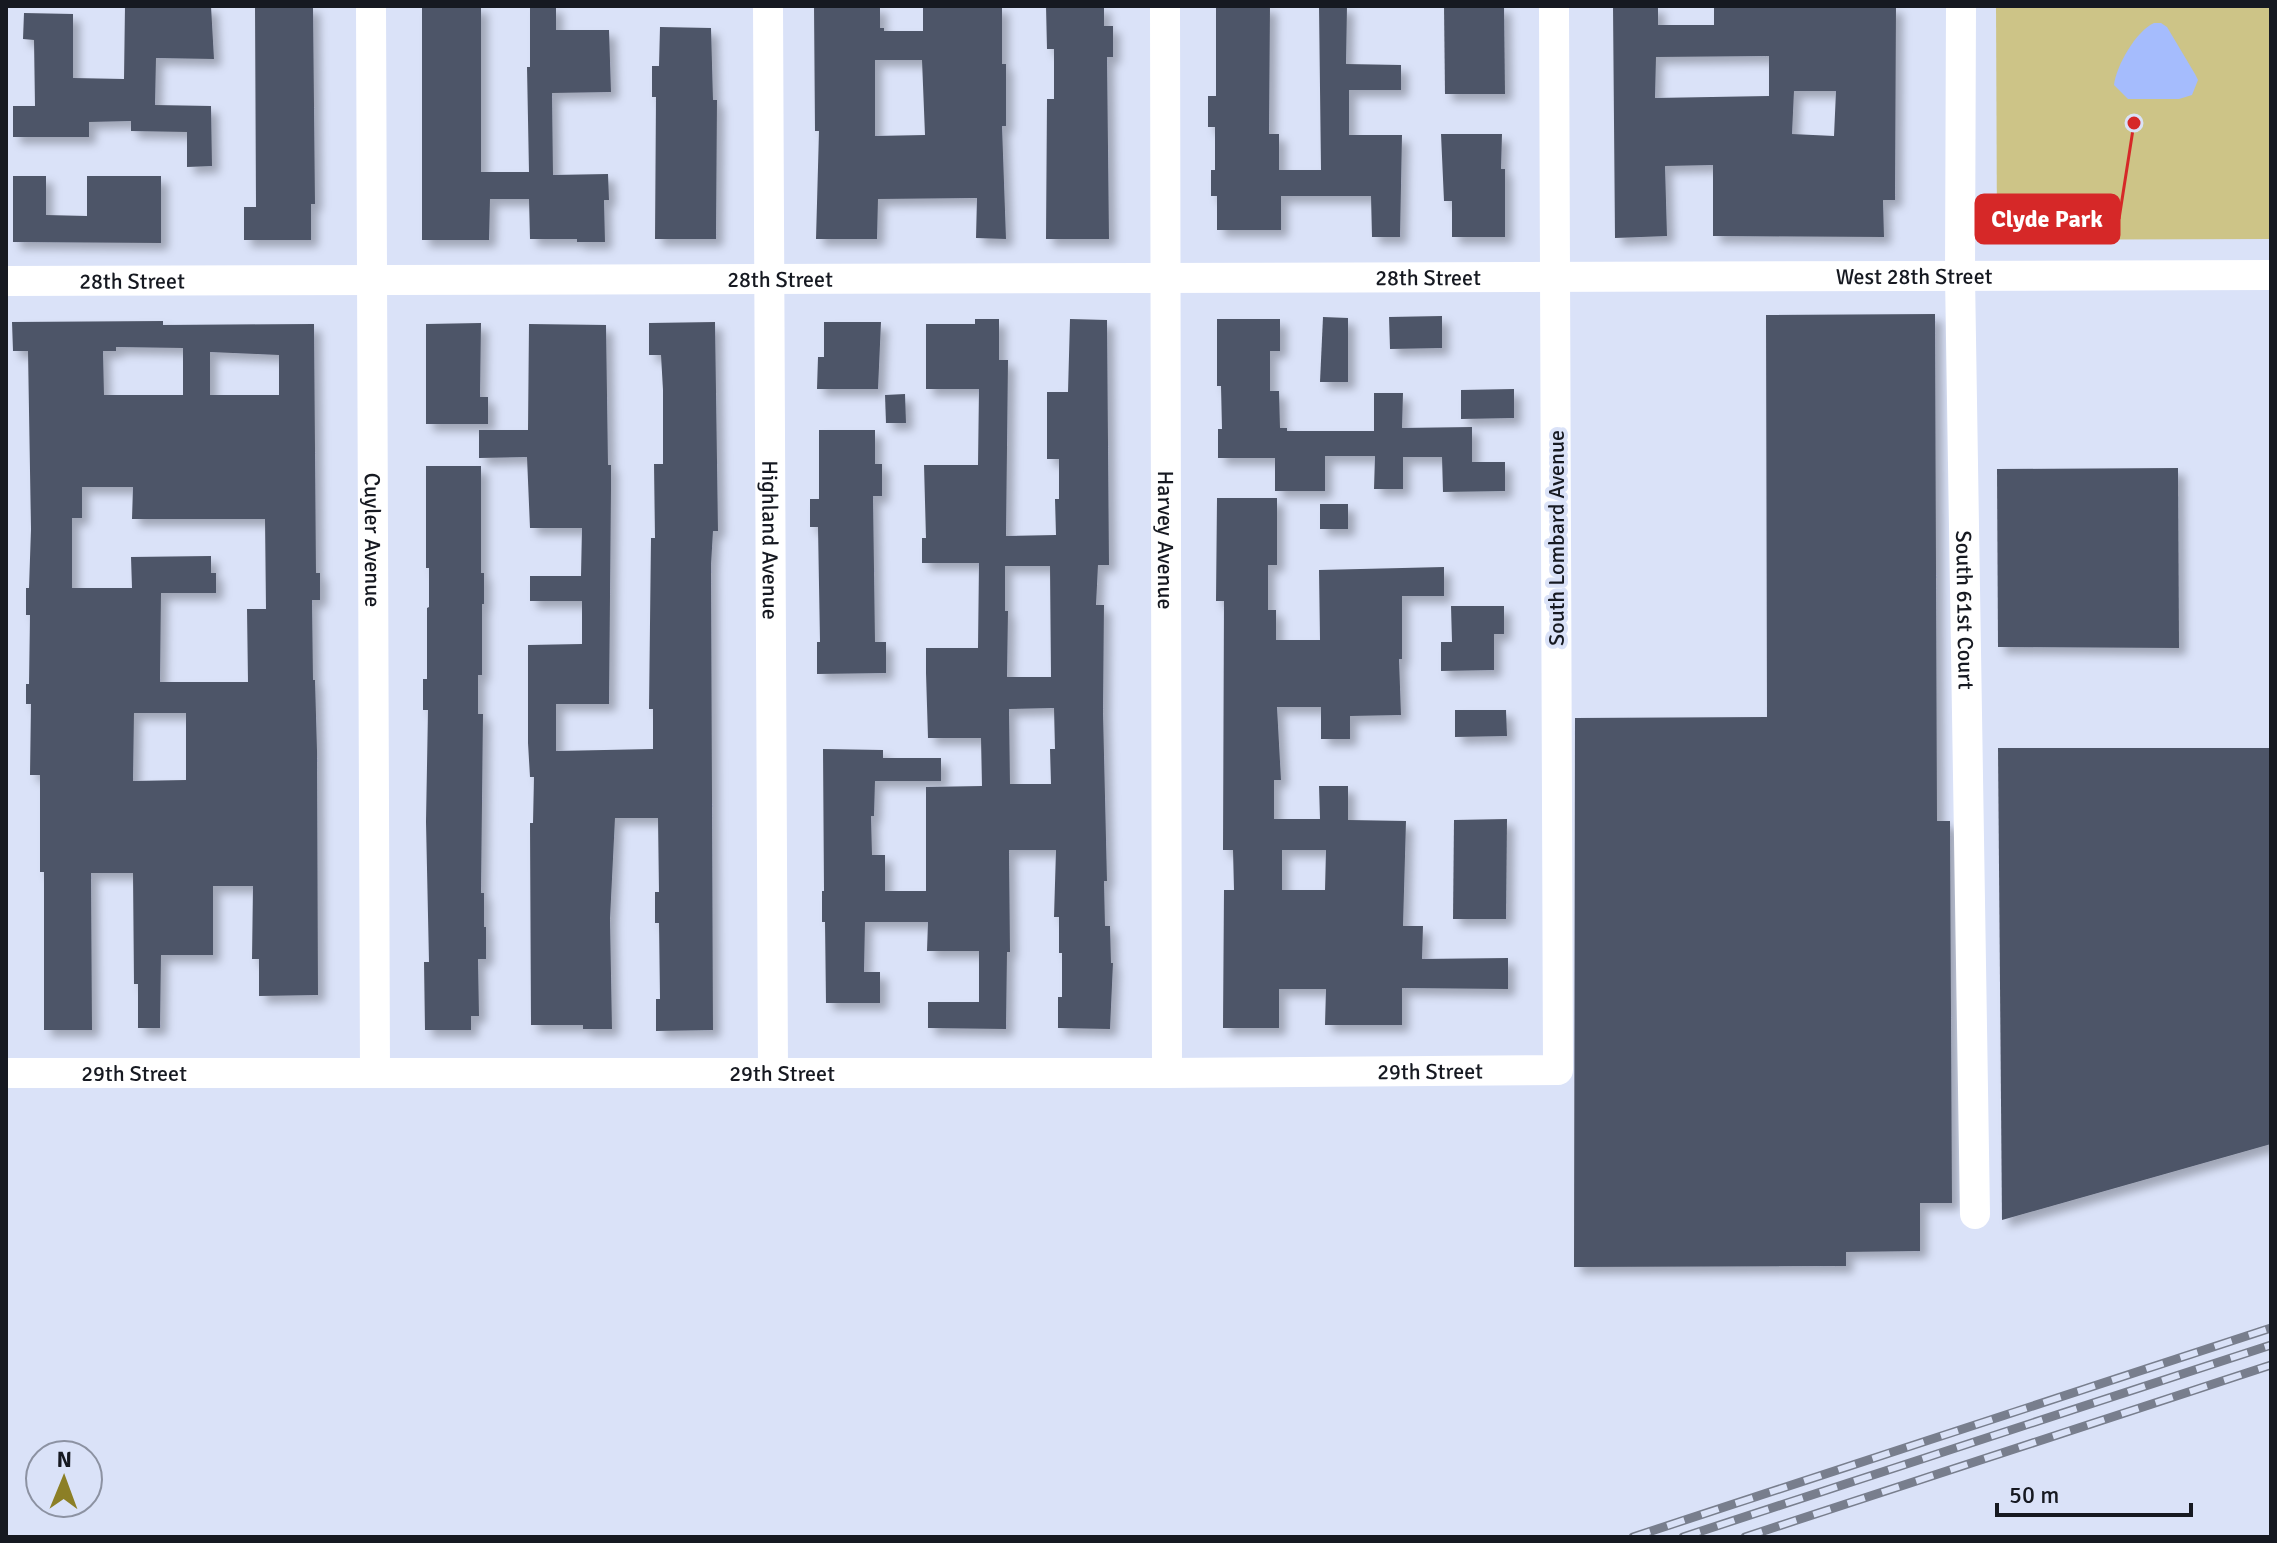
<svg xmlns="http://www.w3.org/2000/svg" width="2277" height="1543" font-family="Signika,sans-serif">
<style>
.green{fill:#cdc487}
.water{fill:#a5bcfd}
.building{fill:#4e5567;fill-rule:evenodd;filter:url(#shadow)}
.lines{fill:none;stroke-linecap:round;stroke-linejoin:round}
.minor{stroke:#fff;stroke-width:30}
.rail-casing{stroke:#787e8d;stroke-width:9}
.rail{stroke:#dae2f8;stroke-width:6;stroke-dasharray:18;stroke-linecap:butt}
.labels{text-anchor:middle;stroke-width:8;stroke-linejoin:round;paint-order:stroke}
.street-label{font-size:22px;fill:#161921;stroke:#dae2f8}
.leader{fill:none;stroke:#d62828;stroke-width:3}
.callout-dot{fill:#d62828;stroke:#dae2f8;stroke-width:3}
.callout{fill:#d62828;stroke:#d62828;stroke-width:3}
.callout-label{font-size:24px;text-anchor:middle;font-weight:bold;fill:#fff}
</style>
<defs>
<filter id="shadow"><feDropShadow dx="7" dy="7" stdDeviation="4" flood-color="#0004"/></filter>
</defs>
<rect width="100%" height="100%" fill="#dae2f8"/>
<polygon class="green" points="1996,6 2271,6 2271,239 1997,240"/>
<path class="water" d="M2154,23H2161L2167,27L2195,74L2198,80L2192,95L2179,99H2128L2114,85C2116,66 2136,31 2154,23Z"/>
<g class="building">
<polygon points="125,6 211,6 214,59 156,58 155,105 211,106 212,166 187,167 187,132 131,131 131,121 89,122 89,137 13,137 13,106 35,106 34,40 23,39 24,13 73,14 73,78 124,79"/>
<polygon points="255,6 313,6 315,204 311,204 311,240 244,240 244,207 256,207"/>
<polygon points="422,6 481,6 481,172 529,172 527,67 530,67 530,6 556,6 556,30 609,30 611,92 552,93 553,175 608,174 609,200 604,200 605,242 577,242 577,239 530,239 529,199 490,199 489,240 422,240"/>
<path d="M814,6H880V28H884V31H923V6H1002V64H1006V126H1002L1006,239L976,238L977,198L878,199L877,239H816L819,131H815ZM875,60H922L925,135L875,136Z"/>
<polygon points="1046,6 1104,6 1104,26 1113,26 1113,57 1107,57 1109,239 1046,239 1047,99 1054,99 1054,49 1047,49"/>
<polygon points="1216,6 1270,6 1269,134 1279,134 1279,170 1321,170 1319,6 1347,6 1346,64 1401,65 1401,90 1349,90 1349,135 1402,135 1400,237 1372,237 1371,196 1281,196 1281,230 1217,230 1217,196 1211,196 1211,170 1215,170 1215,127 1208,127 1208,96 1216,96"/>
<polygon points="1444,6 1504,6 1505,94 1445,94"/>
<path d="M1613,6H1658V25H1714V6H1896L1895,200H1883L1884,237L1713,236V165L1665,166L1667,236L1615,238ZM1769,56V96L1655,98L1656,57ZM1794,91H1836L1834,136L1792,134Z"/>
<polygon points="660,27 711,28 713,100 717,100 716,239 655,239 656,97 652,97 652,66 659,66"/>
<polygon points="1441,134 1502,134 1501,169 1505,169 1505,237 1452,237 1452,201 1444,201"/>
<polygon points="13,176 46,176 46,215 87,216 87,176 161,176 161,243 13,242"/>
<polygon points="1935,314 1937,821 1950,821 1952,1203 1920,1203 1920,1251 1846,1252 1846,1266 1574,1267 1575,718 1767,717 1766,315"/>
<polygon points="1442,316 1442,348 1390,349 1389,317"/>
<polygon points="1323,317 1348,318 1348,382 1320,382"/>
<path d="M975,319H999V360H1008L1006,536L1056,535L1055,499H1059V459H1047V392H1068L1070,319L1107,320L1109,565H1098L1096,605H1104L1103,712L1107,881H1104L1105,926H1110L1111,963H1113L1110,1029L1058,1028V997H1062V953H1059V917H1054L1056,850H1009L1010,952H1007L1006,1029L928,1028V1002H979V951H927L928,922H865L864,972H880V1003H826L825,922H822V891H824L823,749L883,750V758H941V781H875L874,816H871L872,855H885V891H926V787L982,786L981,738H928L926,673V648H978L979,563H922V538H926L924,465H978L979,389H926V324H975ZM1005,566H1050L1051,677H1007L1008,611H1005ZM1054,708L1055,749H1050L1051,784H1010L1009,709Z"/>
<polygon points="1217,319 1280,319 1280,351 1270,351 1270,391 1279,391 1280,428 1287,428 1287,431 1374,431 1374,393 1403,393 1402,428 1472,427 1472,462 1505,462 1505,491 1443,492 1442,457 1403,457 1403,489 1374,489 1375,456 1325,456 1325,491 1275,491 1275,458 1218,458 1218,429 1222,429 1221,386 1217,386"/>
<path d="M163,321V325L314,324L316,573H320V600H312L313,680H315L317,751L318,995L259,996V959H252L253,886H213V955H161L160,1028H138V984H134L133,873H91L92,1030H44V872H40V775H30L31,704H26V684H29L30,615H26V588H29L31,529L28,351H13L12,322ZM116,347L183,348V395H104L103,351H116ZM210,352L279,355V395H210ZM82,487H133L132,519H265L266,609H247L248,682H160L161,593H216V573H211V556L131,557L132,588H72V518H82ZM134,713H186V780L133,781Z"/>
<polygon points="715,322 718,531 713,531 711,565 713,1030 656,1031 656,999 660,999 659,923 655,923 655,892 659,892 658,818 615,818 610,919 612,1029 583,1029 583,1025 531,1025 530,823 533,823 534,777 530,777 528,743 528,645 582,644 582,601 530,601 530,576 581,576 582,528 530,528 527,457 479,458 479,430 528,430 529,324 606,325 608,465 611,465 611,490 609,704 556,704 556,751 653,749 653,709 649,709 651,538 655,538 654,464 663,464 663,390 661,355 649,355 649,323"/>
<polygon points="824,322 881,322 878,389 817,389 818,357 824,357"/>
<polygon points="481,323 480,397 488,397 488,424 426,424 426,324"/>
<polygon points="1514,389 1514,418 1461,419 1461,390"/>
<polygon points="905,394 906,423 886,423 885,395"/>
<polygon points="819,430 875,430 875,464 882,464 882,496 873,496 875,642 886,642 886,673 817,674 817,642 820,642 818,527 810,527 810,499 819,499"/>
<polygon points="426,466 481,466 481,573 484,573 484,604 482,604 482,675 478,675 478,714 483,714 481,893 484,893 484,927 486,927 486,959 478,959 479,1016 471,1016 471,1030 425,1030 424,962 429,962 426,822 428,710 423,710 423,679 427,679 427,608 429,607 429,568 426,568"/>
<polygon points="2178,468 2179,648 1998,647 1997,469"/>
<path d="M1217,498H1277V565H1268V610H1276V640H1320L1319,570L1444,567V596H1402V659H1399L1401,715L1350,716V739H1321V707H1277L1281,780H1274V819H1320L1319,786H1348V820L1406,821L1403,926H1423L1422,959L1508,958V989L1402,988V1025H1325L1326,989H1279V1028H1223L1224,890H1234L1233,850H1223L1224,601H1216ZM1282,850H1326L1325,890H1282Z"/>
<rect x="1320" y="504" width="28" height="25"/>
<polygon points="1451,606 1504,606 1504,634 1494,634 1494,670 1441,671 1441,642 1452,642"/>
<polygon points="1455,710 1506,710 1507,736 1455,737"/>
<polygon points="1998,748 2271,748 2271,1144 2002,1220"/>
<polygon points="1507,819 1506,919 1453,919 1454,820"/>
</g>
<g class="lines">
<g class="minor">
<path id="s1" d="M371,6L375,1073"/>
<path id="s2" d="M768,6L773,1073"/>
<path id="s3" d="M1165,6L1167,1073"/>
<path id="s4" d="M1961,6L1960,276L1975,1214"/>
<path id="s5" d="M6,281L2271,275"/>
<path id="s6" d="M6,1073H1167L1558,1070L1554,6"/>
</g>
<defs>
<g id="rail">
<polyline points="1633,1537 2271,1328"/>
<polyline points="1683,1537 2271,1345"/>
<polyline points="1745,1537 2271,1365"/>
</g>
</defs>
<use href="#rail" class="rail-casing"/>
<use href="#rail" class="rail"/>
</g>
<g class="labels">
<g class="street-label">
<text dy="8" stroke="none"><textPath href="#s5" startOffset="1908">West 28th Street</textPath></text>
<text dy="8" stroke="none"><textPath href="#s5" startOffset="1422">28th Street</textPath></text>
<text dy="8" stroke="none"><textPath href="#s5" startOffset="774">28th Street</textPath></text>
<text dy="8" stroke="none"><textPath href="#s5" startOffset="126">28th Street</textPath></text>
<text transform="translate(1556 538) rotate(-90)" y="8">South Lombard Avenue</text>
<text dy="8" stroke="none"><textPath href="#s1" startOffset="534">Cuyler Avenue</textPath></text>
<text dy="8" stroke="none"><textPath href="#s2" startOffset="534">Highland Avenue</textPath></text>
<text dy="8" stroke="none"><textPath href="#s3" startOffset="534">Harvey Avenue</textPath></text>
<text dy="8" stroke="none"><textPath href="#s4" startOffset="604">South 61st Court</textPath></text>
<text dy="8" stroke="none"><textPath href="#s6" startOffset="1424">29th Street</textPath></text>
<text dy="8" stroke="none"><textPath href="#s6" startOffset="128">29th Street</textPath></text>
<text dy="8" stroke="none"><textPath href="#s6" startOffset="776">29th Street</textPath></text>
</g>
</g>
<path class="leader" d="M2134 123L2119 219"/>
<circle class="callout-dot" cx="2134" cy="123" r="8"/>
<rect class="callout" x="1976" y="195" width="143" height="48" rx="8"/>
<g class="callout-label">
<text x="2047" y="227">Clyde Park</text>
</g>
<rect width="2277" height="1543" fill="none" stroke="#161921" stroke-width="16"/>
<g transform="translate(64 1479) rotate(1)"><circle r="38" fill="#dae2f8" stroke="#8c92a2" stroke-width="2"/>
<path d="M0-6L14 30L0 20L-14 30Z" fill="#8c7f26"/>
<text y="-12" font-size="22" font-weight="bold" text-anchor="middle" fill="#161921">N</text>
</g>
<path d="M1997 1503v12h194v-12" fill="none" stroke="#161921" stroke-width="4"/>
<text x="2009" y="1503" font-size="24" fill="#161921" stroke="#dae2f8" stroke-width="6" paint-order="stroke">50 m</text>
</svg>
